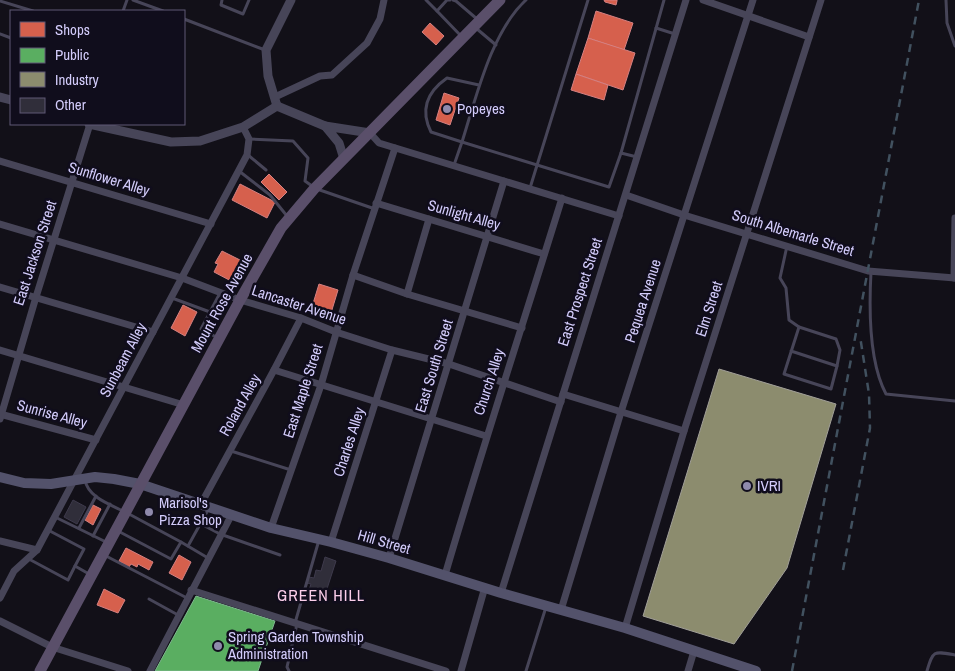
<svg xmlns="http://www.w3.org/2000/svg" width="955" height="671" font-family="'Archivo Narrow',sans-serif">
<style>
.shops{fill:#d6604d;stroke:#d58081}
.public{fill:#5aae61;stroke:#7eb78f}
.industry{fill:#8c8c6e;stroke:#a19f98}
.building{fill:#302e3a;stroke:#3e3a4c}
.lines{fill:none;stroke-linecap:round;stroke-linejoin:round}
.service{stroke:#474558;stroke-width:3}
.minor{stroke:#474558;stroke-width:7}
.tertiary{stroke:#474558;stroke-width:9}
.secondary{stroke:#53526b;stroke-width:10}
.primary{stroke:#5a4f6a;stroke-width:11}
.rail{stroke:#41515f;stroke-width:2.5;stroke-dasharray:8 6;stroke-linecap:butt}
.poi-dot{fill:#8f8aac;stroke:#100d1c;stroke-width:2}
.labels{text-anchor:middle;stroke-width:5;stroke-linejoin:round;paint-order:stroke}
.poi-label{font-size:15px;fill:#d3ccfb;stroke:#100d1c;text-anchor:start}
.street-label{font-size:15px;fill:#d3ccfb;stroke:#100d1c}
.neighbourhood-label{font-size:16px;letter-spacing:1px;fill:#fbcee9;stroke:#100d1c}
</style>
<rect width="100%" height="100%" fill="#121018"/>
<g class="shops">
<polygon points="604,0 617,0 617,1 616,5 605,2"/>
<polygon points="596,11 633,23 624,50 588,38"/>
<polygon points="430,23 444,36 436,45 422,32"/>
<polygon points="588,38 635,53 623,90 576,74"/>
<polygon points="576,74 608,85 604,100 571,90"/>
<polygon points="444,93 459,98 450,125 436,120"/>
<polygon points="269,174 287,192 279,200 261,182"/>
<polygon points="240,184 275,202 267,218 232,200"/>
<polygon points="222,251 244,262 233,282 214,272 218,264 215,263"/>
<polygon points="319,284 338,290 331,313 312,307"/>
<polygon points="183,305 197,312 185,336 171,328"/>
<polygon points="93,505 101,509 93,525 85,520"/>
<polygon points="126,548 153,562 149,570 138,564 137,567 131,564 129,567 119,561"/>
<polygon points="179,555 191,562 182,580 169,573"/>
<polygon points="104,589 125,600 118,613 97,605"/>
</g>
<polygon class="public" points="196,596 275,621 258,671 155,671"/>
<polygon class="industry" points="719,369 836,404 787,568 734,644 643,616"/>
<g class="building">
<polygon points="73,500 86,507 77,524 64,517"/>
<polygon points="325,557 336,561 324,598 308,593 311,584 307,583 309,577 314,578 316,570 321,571"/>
</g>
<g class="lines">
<g class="service">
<polyline points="133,0 163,11"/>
<polyline points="222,0 221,5 243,14 249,0"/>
<polyline points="426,0 437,11"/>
<polyline points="450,0 447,0 437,11 462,37"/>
<polyline points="453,0 456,1 477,19"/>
<path d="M526,0C491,32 476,98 462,142L609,187L621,153L637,157"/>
<polyline points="946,0 947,23 955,46"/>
<polyline points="0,1 33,11"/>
<polyline points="123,11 127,0"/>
<polyline points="184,19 265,50"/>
<polyline points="656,28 675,34"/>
<polyline points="477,29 496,45"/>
<polyline points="0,34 11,38"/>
<polyline points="249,139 293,141 308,158 305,181 312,186"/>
<polyline points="621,153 664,0"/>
<polyline points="248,155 266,170"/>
<path d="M454,165L462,142L431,132C420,110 427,92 447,78L479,85"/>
<polyline points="239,171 270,195 287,216"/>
<polyline points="530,188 588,0"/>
<polyline points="317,189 375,209"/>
<polyline points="787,246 780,278 786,288 789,320 799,327 836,339 840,350 837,366"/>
<path d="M871,272C869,308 869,362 886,394L955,401"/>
<polyline points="172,298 210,312 201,329 218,338"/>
<polyline points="210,312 220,293"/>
<polyline points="791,351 837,366 831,389 784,374 799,327"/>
<polyline points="231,451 291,470"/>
<path d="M85,480C88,497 109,504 123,511"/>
<polyline points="129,514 181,542"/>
<polyline points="55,517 106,542"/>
<polyline points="201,524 220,534 280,555"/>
<polyline points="79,528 96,496"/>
<polyline points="48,530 84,549 75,566 89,574"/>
<polyline points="118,531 171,559 181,542 208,558"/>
<polyline points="93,536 110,504"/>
<polyline points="188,546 208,510"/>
<polyline points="106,556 187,598"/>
<polyline points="27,558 68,580 75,566"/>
<polyline points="149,599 178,615"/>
<polyline points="295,623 319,540"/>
<polyline points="289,671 287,667 297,624"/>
<polyline points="526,671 546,607"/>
<path d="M927,671C933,650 934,651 955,655"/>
</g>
<g class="minor">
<polyline points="703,0 809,37"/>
<polyline points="275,97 320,76 332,75 367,43 380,19 384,0"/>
<polyline points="370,133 379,143 619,216"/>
<polyline points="0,161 211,224"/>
<polyline points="626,195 684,215 868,271 955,278"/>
<polyline points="376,203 544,254"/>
<polyline points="0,224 182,278 240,300 301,318 336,332 392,350 449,364 561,402"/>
<polyline points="353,275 407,294 522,328"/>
<polyline points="954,278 955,218"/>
<polyline points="0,287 153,332"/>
<polyline points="407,294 429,219"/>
<polyline points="0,350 184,405"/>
<polyline points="274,370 486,436"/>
<polyline points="563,394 684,431"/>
<polyline points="0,414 96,440"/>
<polyline points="0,419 36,297 90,124"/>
<polyline points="201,504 274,370 301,318"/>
<polyline points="271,528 321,385 353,275 395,148"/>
<polyline points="0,541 37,550"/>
<polyline points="331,542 392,350"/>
<polyline points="389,558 504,181"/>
<path d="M445,575C482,449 523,324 562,198"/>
<polyline points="191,590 446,671"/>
<polyline points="501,593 686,0"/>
<polyline points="0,598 14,571 37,550 247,155 249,139 243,127"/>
<polyline points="561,610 621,412 753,0"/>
<polyline points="0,621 52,647 128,671"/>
<polyline points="625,628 684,431 821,0"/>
<polyline points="150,671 232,514"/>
<polyline points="461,671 485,587"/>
<polyline points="688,671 694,651"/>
</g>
<g class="tertiary">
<polyline points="0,97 11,100"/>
<polyline points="277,106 268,76 266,50 291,0"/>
<polyline points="89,124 171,142 200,141 243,127 277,106 325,126"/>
<polyline points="344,159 339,143 325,126 370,133"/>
</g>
<polyline class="secondary" points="0,477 24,483 51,484 95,477 114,479 140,484 271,528 331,542 389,558 501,593 625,628 756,671"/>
<polyline class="primary" points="40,671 240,300 281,228 314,189 500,0"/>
<g class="rail">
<polyline points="843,570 870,428 869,394 860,336"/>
<polyline points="792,671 919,0"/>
</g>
</g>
<g class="poi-dot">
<circle cx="447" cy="109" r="5"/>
<circle cx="747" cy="486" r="5"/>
<circle cx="149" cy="512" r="5"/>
<circle cx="218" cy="646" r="5"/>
</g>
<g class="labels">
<g class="poi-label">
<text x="457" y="114">Popeyes</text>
<text x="757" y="491">IVRI</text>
<text x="159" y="508">Marisol's<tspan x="159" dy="17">Pizza Shop</tspan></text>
<text x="228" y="642">Spring Garden Township<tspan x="228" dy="17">Administration</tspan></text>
</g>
<g class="street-label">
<text transform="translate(109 179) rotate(17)" y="5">Sunflower Alley</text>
<text transform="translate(464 215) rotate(16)" y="5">Sunlight Alley</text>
<text transform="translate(793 233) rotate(17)" y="5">South Albemarle Street</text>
<text transform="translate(35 253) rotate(-72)" y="5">East Jackson Street</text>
<text transform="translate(580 292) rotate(-72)" y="5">East Prospect Street</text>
<text transform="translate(643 301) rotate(-72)" y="5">Pequea Avenue</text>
<text transform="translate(222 303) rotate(-61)" y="5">Mount Rose Avenue</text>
<text transform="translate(299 305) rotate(18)" y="5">Lancaster Avenue</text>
<text transform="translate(709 309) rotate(-72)" y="5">Elm Street</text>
<text transform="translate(123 360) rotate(-62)" y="5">Sunbeam Alley</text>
<text transform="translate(434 366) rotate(-73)" y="5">East South Street</text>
<text transform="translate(489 382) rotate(-72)" y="5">Church Alley</text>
<text transform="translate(303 391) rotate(-72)" y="5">East Maple Street</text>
<text transform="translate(240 405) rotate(-61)" y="5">Roland Alley</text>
<text transform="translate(52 414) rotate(15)" y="5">Sunrise Alley</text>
<text transform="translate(349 442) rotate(-72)" y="5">Charles Alley</text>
<text transform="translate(384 542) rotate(16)" y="5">Hill Street</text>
</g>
<g class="neighbourhood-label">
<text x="321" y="601">GREEN HILL</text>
</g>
</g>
<rect x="10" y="10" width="175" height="115" fill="#100d1c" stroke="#5e5975"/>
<rect x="20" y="22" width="25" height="15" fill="#d6604d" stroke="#5e5975"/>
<text x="55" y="35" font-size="15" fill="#d3ccfb">Shops</text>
<rect x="20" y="48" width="25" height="15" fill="#5aae61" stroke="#5e5975"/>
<text x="55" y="60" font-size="15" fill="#d3ccfb">Public</text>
<rect x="20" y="72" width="25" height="15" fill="#8c8c6e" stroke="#5e5975"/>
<text x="55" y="85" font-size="15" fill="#d3ccfb">Industry</text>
<rect x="20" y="98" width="25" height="15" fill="#302e3a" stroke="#5e5975"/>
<text x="55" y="110" font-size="15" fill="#d3ccfb">Other</text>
</svg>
